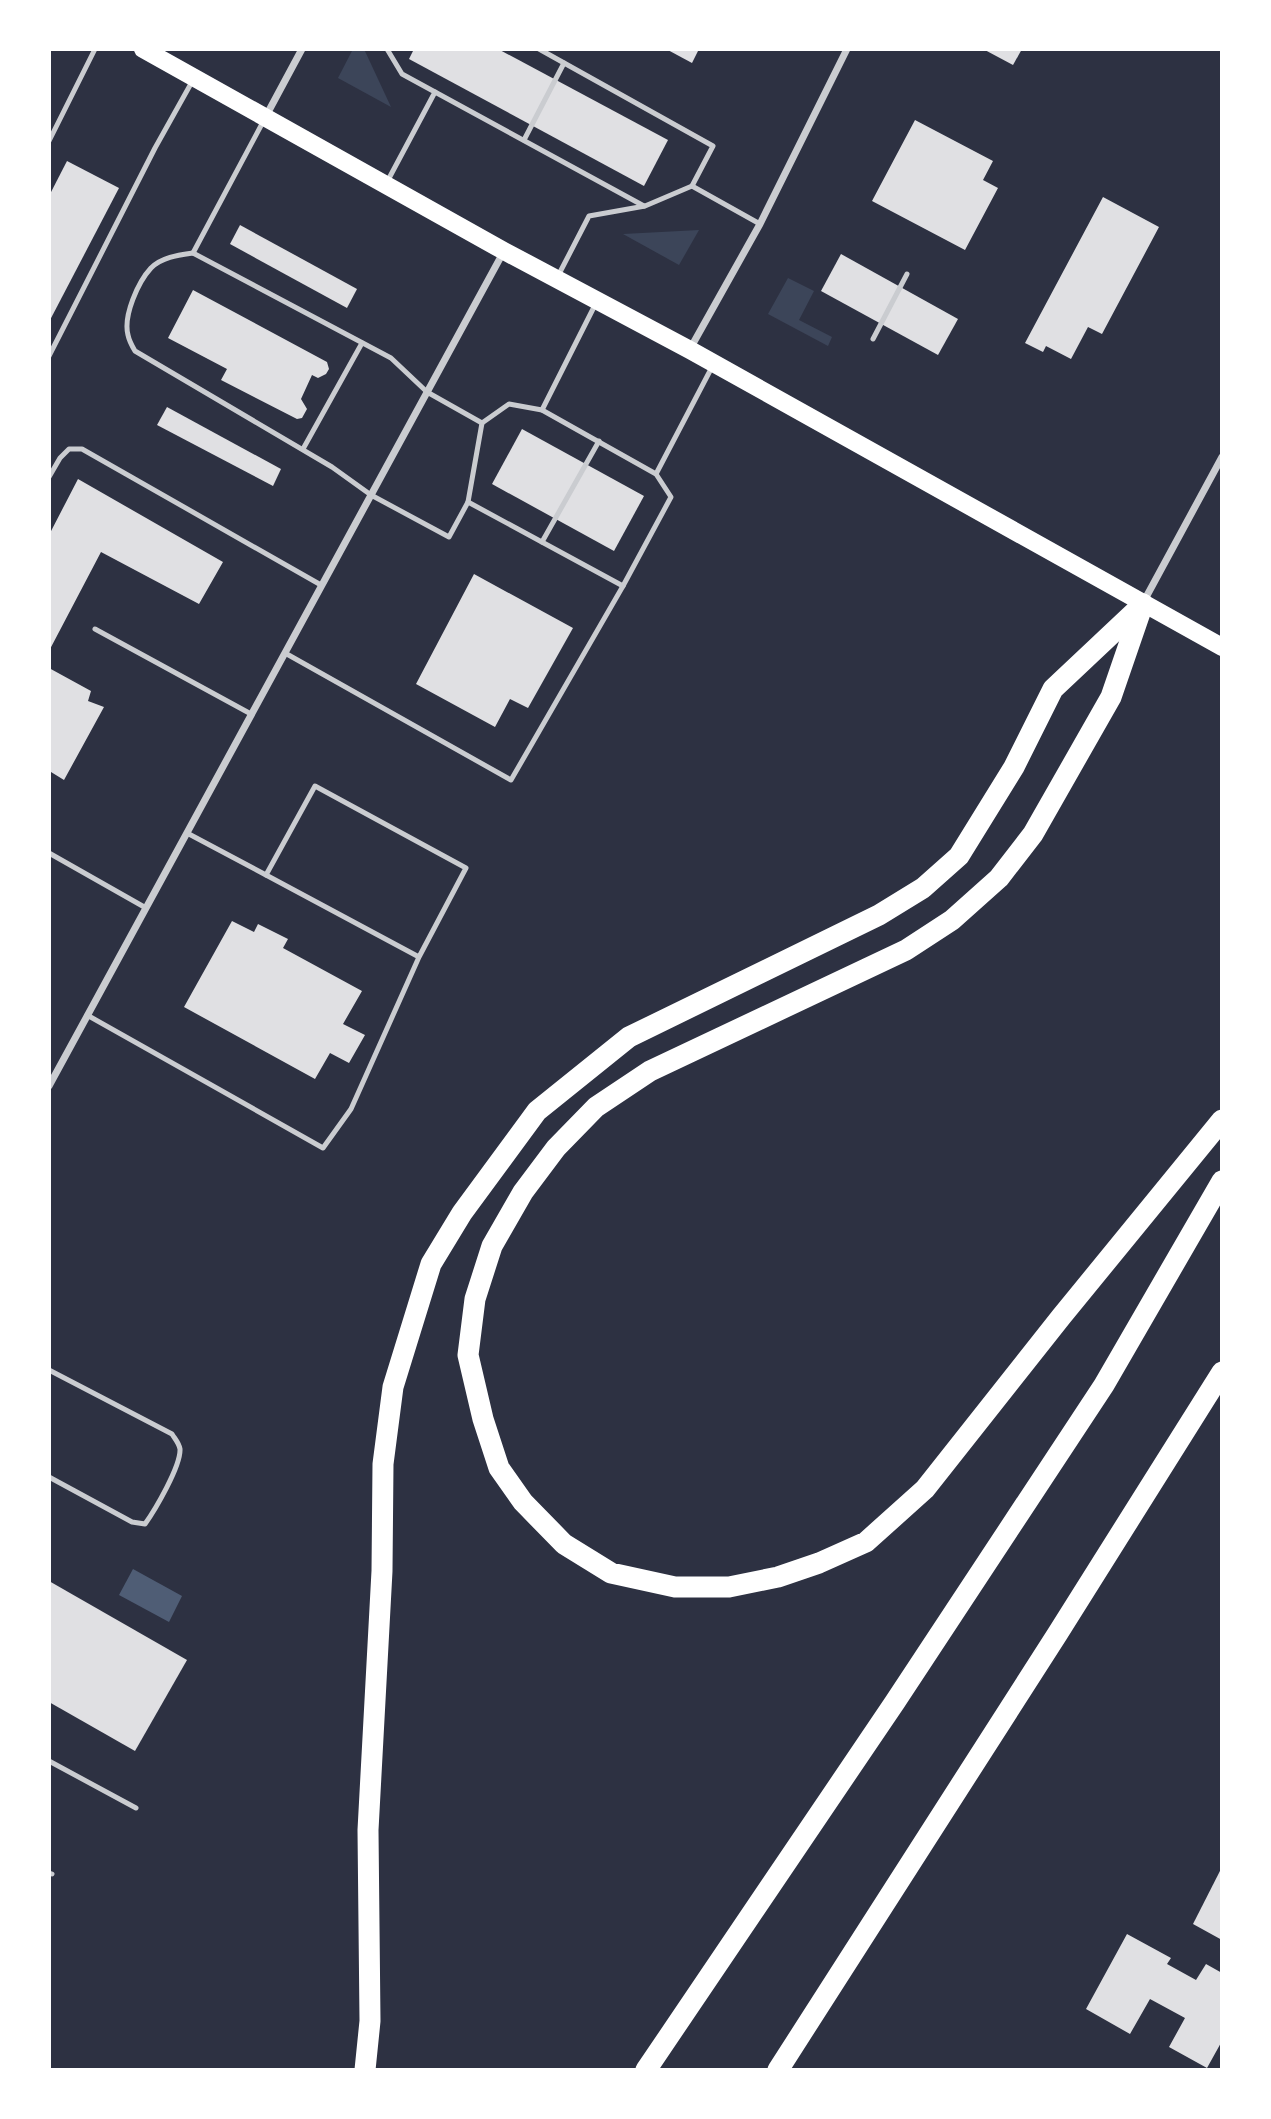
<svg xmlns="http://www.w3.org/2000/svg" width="1271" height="2119" font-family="Figtree,sans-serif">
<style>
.green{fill:#3c4559}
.water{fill:#4f5d75}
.building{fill:#e0e0e3}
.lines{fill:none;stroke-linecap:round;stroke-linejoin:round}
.service{stroke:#caccd0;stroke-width:5}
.minor{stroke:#caccd0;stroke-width:7}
.primary{stroke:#fff;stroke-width:18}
.motorway{stroke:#fff;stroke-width:21}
</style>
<rect width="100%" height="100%" fill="#2d3142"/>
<g class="green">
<polygon points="353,49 364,49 391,107 338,78"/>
<polygon points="699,230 679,265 623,234"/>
<polygon points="788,278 814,291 799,320 832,337 828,346 768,314"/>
</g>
<polygon class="water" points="133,1569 182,1596 169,1622 119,1595"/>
<g class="building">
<polygon points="414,49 498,49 668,140 644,186 409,59"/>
<polygon points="666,49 699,49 692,63"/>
<polygon points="983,49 1022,49 1013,65"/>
<polygon points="915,120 993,161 983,180 998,188 965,250 872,201"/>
<polygon points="67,161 119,188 49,322 49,196"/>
<polygon points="1103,197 1159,227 1102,334 1088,327 1071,359 1046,346 1043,352 1025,343"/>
<polygon points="240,225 357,289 347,308 230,244"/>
<polygon points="841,254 958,319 938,355 821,291"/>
<polygon points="193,290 327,362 329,369 326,374 318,378 312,375 301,399 307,409 302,418 297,419 221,380 227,369 168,338"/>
<polygon points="167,407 281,469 273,486 157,425"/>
<polygon points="522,429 644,496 614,551 492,484"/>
<polygon points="78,479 223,562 199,604 101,552 49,651 49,535"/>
<polygon points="474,574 573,628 528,708 510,699 495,727 416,684"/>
<polygon points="49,668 91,691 88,701 104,707 64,780 51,772 49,776"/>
<polygon points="232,921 254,932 258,924 288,939 283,948 362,991 343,1024 365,1035 349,1063 330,1053 315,1079 184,1007"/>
<polygon points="49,1581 187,1660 135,1751 49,1702"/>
<polygon points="1222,1867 1222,1940 1193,1924"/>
<polygon points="1127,1934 1171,1958 1167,1964 1196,1980 1206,1964 1222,1973 1222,2041 1207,2068 1169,2047 1185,2018 1150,1999 1130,2034 1086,2009"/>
</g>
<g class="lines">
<g class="service">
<polyline points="539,49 713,146 692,186 645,206 589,216 558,276"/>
<polyline points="435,92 644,206"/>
<polyline points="524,140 564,63"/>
<polyline points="49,141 95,49"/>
<polyline points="387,182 435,92 402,74 387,49"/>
<polyline points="692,186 760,224"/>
<polyline points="193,253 264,120"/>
<polyline points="873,339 907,274"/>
<polyline points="49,356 155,148 193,80"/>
<polyline points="542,410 596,303"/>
<polyline points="303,449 362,343"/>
<path d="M656,474L542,410L509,404L482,423L427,392L391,358L193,253C179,255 162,257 151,268C138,282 123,316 128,335C129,340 132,346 135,351L332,467L371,495L449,537L468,502L623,586L671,497L656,474L712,367"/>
<polyline points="49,477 60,458 69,449 82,449 321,585"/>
<polyline points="468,502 482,423"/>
<polyline points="542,542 599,441"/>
<polyline points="95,629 251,714"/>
<polyline points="285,653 511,780 623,586"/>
<polyline points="187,833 266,875"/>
<polyline points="49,853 146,908"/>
<polyline points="87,1015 323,1148 351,1109 419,957 466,868 315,786 266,875 419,957"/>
<path d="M49,1370L172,1434C175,1439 179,1443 180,1449C181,1466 155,1510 145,1524L132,1522L49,1477"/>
<polyline points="49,1761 136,1808"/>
<polyline points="49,1873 52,1874"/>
</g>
<g class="minor">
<polyline points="266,116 302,49"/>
<polyline points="690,349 760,224 847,49"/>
<polyline points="1144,601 1222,457"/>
<polyline points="49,1086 504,251"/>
</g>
<polyline class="primary" points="143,49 504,251 690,350 1222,647"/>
<g class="motorway">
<polyline points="1143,604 1111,697 1033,834 999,878 952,920 906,950 650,1071 596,1107 556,1148 523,1192 492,1246 475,1299 468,1355 483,1419 499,1468 523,1502 564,1544 611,1573 675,1587 729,1587 778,1577 819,1563 866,1542 925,1489 1061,1317 1222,1120"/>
<polyline points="365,2070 370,2021 368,1830 382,1571 383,1464 393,1387 431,1264 462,1213 537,1111 629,1037 879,915 923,888 959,856 1014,767 1053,689 1139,608"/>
<polyline points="646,2070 895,1702 1104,1385 1222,1181"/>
<polyline points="778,2070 1058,1633 1222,1372"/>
</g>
</g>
<rect width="1271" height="2119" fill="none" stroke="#ffffff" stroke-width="102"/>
</svg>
